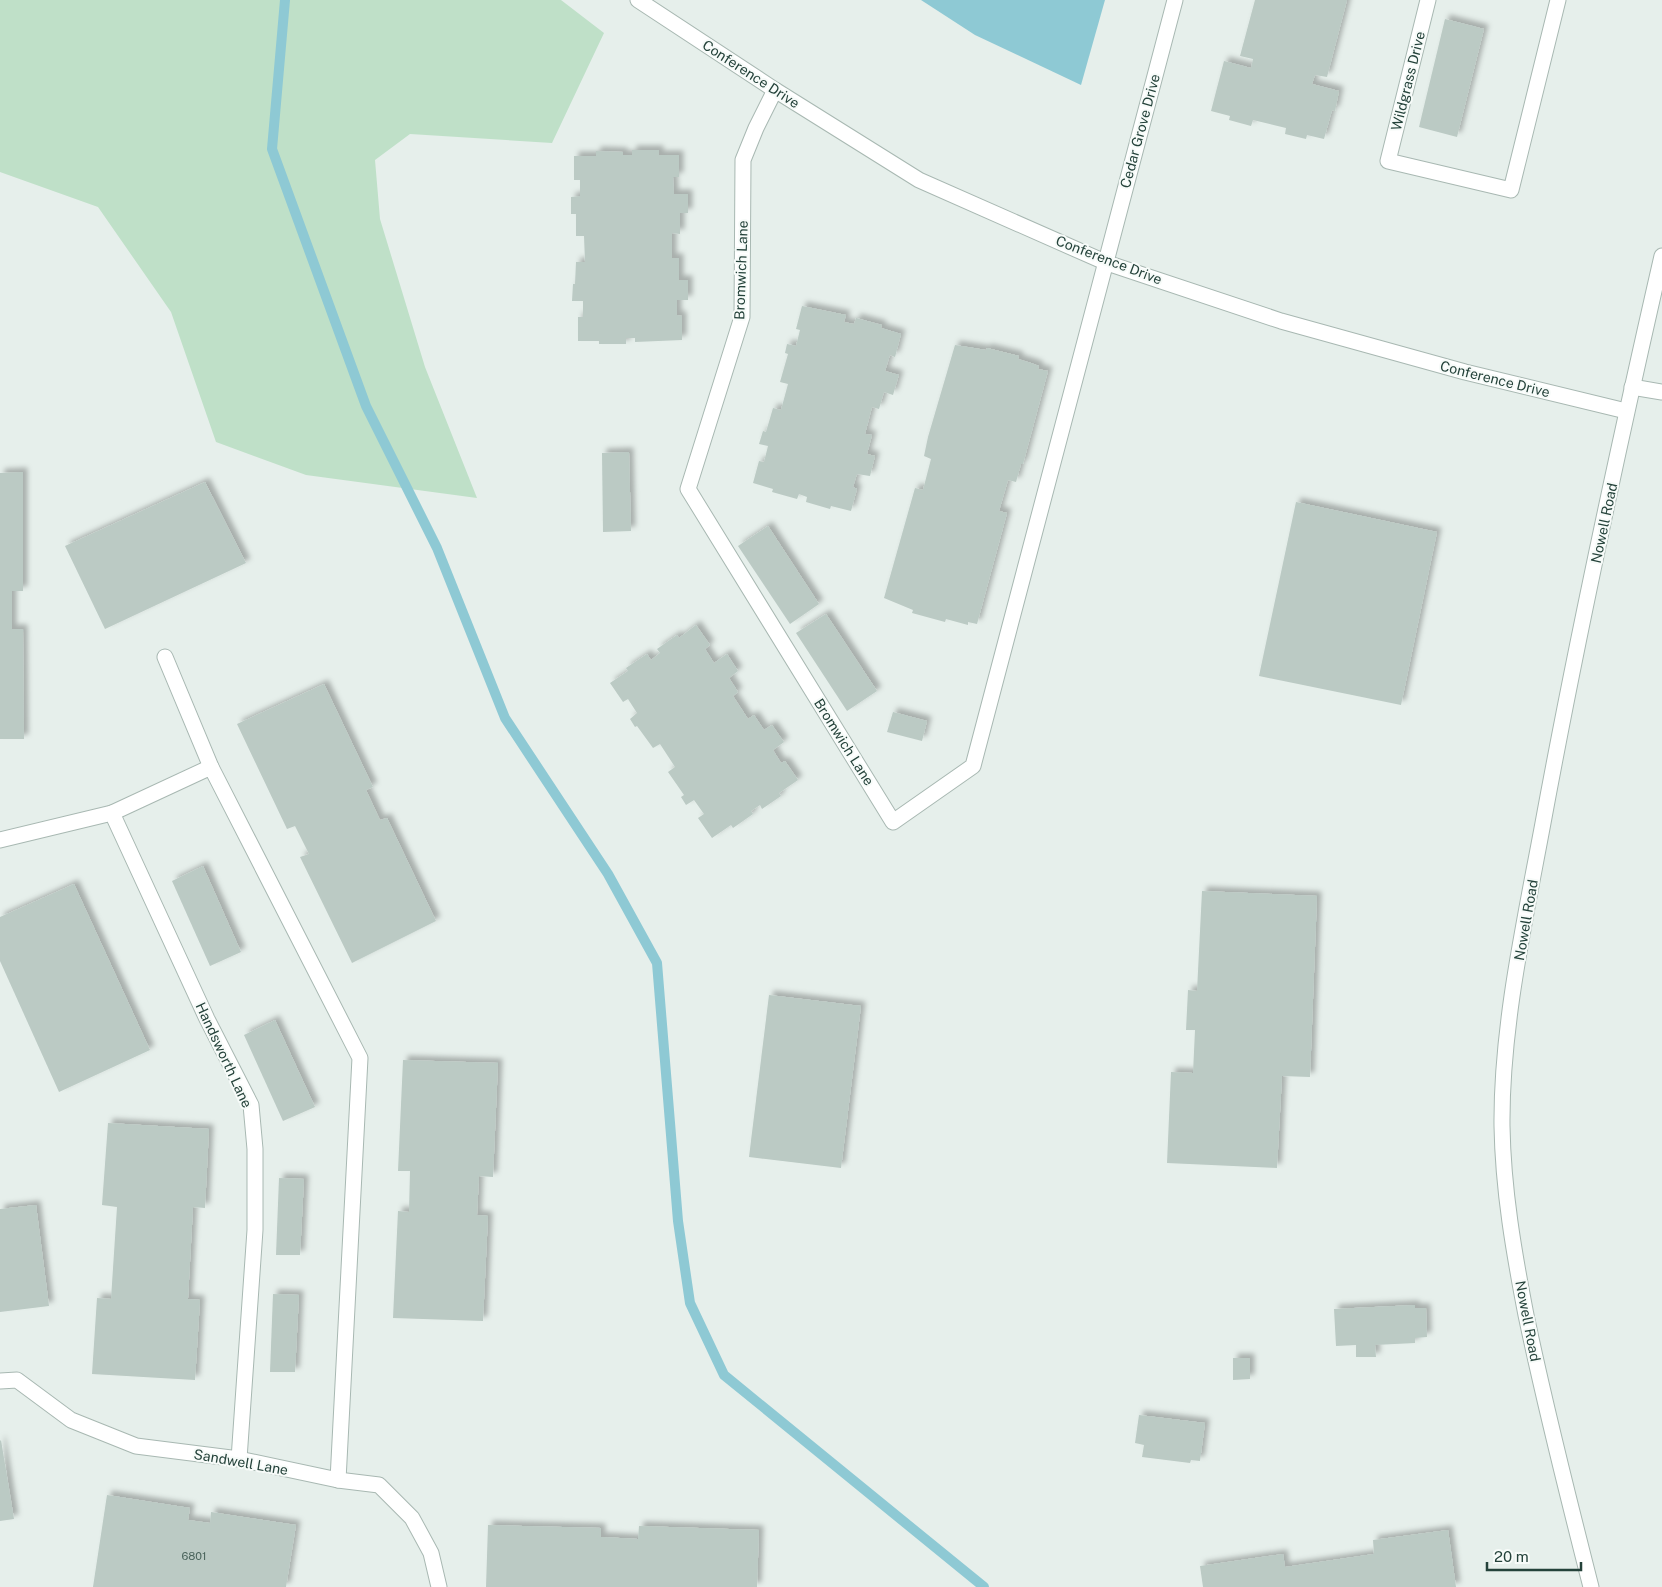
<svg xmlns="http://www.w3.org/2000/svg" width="1662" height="1587" font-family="'Public Sans',sans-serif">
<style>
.green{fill:#bfe0c8}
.water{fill:#8ec9d4}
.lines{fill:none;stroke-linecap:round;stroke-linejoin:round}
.stream{stroke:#8ec9d4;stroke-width:10}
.building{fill:#bbcac4;filter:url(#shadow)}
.minor-casing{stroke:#a8b8b2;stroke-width:17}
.minor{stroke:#fff;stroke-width:15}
.labels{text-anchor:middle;stroke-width:4;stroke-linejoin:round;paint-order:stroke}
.number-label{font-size:11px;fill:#4a645c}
.street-label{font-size:14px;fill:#24423a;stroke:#f7fbf9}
</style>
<defs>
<filter id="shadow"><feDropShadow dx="4.5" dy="-4.5" stdDeviation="2.5" flood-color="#0004"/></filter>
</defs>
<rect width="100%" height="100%" fill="#e6efeb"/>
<polygon class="green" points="0,0 561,0 604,33 552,143 410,134 375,160 380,219 425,367 477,498 306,475 216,442 171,312 98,207 0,172"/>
<polygon class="water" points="921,0 1105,0 1081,85 975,35"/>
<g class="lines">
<polyline class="stream" points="285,0 272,149 366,406 437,548 505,718 608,874 657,963 678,1221 690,1303 724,1375 984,1587"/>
</g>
<g class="building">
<polygon points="1255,0 1347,0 1327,77 1315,75 1312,84 1339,91 1335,111 1332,110 1324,139 1307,135 1306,139 1285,134 1286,128 1253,120 1251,126 1229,120 1230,116 1211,111 1224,61 1251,68 1253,59 1240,56"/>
<polygon points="1445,19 1484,29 1457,137 1419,127"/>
<polygon points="632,150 659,150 659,155 679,155 679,177 673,177 674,194 688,194 688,213 680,213 680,234 672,233 672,258 679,258 679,280 688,280 688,300 677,300 677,315 682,316 682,340 635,342 635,338 626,338 626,344 599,344 599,341 578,341 578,317 583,317 583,301 572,301 573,284 575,284 576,262 585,262 584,236 576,236 576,214 571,214 571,197 580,196 580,180 574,180 574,156 596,156 596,151 623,152 623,155 632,155"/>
<polygon points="802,306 846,315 844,322 854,324 856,318 882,325 881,328 901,334 895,357 890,355 885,371 899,375 898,378 893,395 884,392 879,409 872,407 865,434 872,435 867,454 875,456 870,476 857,474 853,487 857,489 851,511 831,506 830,509 806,502 807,497 799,494 797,499 772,492 773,489 753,483 759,461 764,462 768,446 759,444 763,431 766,432 773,408 781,410 788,384 780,382 788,354 785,353 787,344 796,346 800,330 796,329"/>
<polygon points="955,345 986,350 987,348 1019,356 1018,359 1031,363 1039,366 1038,369 1048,371 1023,464 1021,464 1016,482 1008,480 999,511 1007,513 977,624 968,622 968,625 946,619 945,622 912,613 913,610 884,598 915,488 923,490 931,459 924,456 928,437"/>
<polygon points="629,452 631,531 603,532 602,453"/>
<polygon points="23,472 23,591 12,591 12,629 23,629 24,739 0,739 0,473"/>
<polygon points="205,482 246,563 105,629 65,546"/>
<polygon points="1296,502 1437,532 1401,705 1259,676"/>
<polygon points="768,526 819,604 790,624 738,546"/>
<polygon points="826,614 877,691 847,711 796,633"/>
<polygon points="696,625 710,645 705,649 714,663 727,654 738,671 729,678 738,692 733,696 748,719 754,715 764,730 772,725 784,742 773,750 781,763 785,761 798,780 779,793 781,796 762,809 760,805 751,811 753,814 733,828 731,825 712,838 698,818 704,814 694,800 686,805 681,797 684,795 668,772 675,767 660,744 653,748 637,726 635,727 630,719 637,713 628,699 623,702 610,683 628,671 626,668 647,654 651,660 660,653 657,649 677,635 679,638"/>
<polygon points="324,684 373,787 366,790 380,820 387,818 436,921 352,963 300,857 309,854 295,826 287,829 237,724"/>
<polygon points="893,712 927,721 922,741 887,732"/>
<polygon points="203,866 241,952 210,966 172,881"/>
<polygon points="74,884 150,1050 59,1092 0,961 0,917"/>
<polygon points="1202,891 1317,896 1310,1077 1282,1076 1277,1168 1167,1163 1171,1072 1193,1073 1195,1030 1186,1030 1188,990 1197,991"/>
<polygon points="769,995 861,1006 841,1168 749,1157"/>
<polygon points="275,1020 315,1107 283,1121 244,1035"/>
<polygon points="403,1060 498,1063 493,1177 479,1176 477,1215 488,1216 483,1321 393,1318 398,1211 409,1212 410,1171 398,1171"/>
<polygon points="108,1123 209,1129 205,1208 193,1207 188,1299 200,1300 195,1380 92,1374 97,1298 111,1299 117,1207 102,1205"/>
<polygon points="279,1178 304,1179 300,1255 276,1255"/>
<polygon points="36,1205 49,1306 0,1312 0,1209"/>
<polygon points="273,1294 299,1295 295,1372 270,1372"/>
<polygon points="1415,1305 1415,1308 1426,1308 1427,1337 1415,1338 1415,1343 1375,1345 1376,1357 1356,1357 1356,1345 1336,1346 1334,1309"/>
<polygon points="1233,1358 1250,1358 1250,1379 1233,1380"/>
<polygon points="1139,1415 1205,1423 1200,1461 1191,1460 1190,1463 1142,1457 1144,1445 1135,1443"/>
<polygon points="1,1440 14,1519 0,1521 0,1441"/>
<polygon points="107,1495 190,1508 188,1520 210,1523 211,1512 296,1525 286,1587 93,1587"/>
<polygon points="488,1525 601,1528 601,1537 638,1539 639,1526 759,1530 757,1587 486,1587"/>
<polygon points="1448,1530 1456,1587 1203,1587 1200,1566 1283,1554 1285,1567 1374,1554 1373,1540"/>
</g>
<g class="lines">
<defs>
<g id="minor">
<polyline points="638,0 775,90 919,180 1107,263 1281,321 1465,372 1626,411"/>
<polyline points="1428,0 1388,161 1511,190 1558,0"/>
<polyline points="775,90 756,128 743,160 742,317 688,489 893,822 973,766 1175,0"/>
<polyline points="1632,387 1662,392"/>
<polyline points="165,657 211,767"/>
<polyline points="112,813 211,767 360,1058 338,1480"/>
<polyline points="0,840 112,813 207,1019 251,1105 255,1149 255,1230 239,1459"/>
<polyline points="0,1381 17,1380 71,1420 136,1446 239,1459 338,1480 379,1485 412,1518 431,1553 439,1587"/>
<path d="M1591,1587C1568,1497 1545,1406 1526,1315C1514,1253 1503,1190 1502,1126C1501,1027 1525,920 1543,823C1578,633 1619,444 1662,256"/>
</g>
</defs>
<use href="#minor" class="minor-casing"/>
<use href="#minor" class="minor"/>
</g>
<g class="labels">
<g class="number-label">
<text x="194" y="1560">6801</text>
</g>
<g class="street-label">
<text transform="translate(751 74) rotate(33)" y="5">Conference Drive</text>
<text transform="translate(1408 81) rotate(-76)" y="5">Wildgrass Drive</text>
<text transform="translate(1140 131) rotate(-75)" y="5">Cedar Grove Drive</text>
<text transform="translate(1109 260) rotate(21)" y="5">Conference Drive</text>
<text transform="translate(741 270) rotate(-88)" y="5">Bromwich Lane</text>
<text transform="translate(1495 379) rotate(14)" y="5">Conference Drive</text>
<text transform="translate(1604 523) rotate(-78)" y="5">Nowell Road</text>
<text transform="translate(844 742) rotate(58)" y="5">Bromwich Lane</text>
<text transform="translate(1526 920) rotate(-80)" y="5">Nowell Road</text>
<text transform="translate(224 1055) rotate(65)" y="5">Handsworth Lane</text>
<text transform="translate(1528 1321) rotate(79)" y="5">Nowell Road</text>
<text transform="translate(241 1462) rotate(10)" y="5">Sandwell Lane</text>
</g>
</g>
<path d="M1487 1562v8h94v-8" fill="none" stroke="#24423a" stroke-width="2.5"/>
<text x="1494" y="1562" font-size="15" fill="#24423a" stroke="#f7fbf9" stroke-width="4" paint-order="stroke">20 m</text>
</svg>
